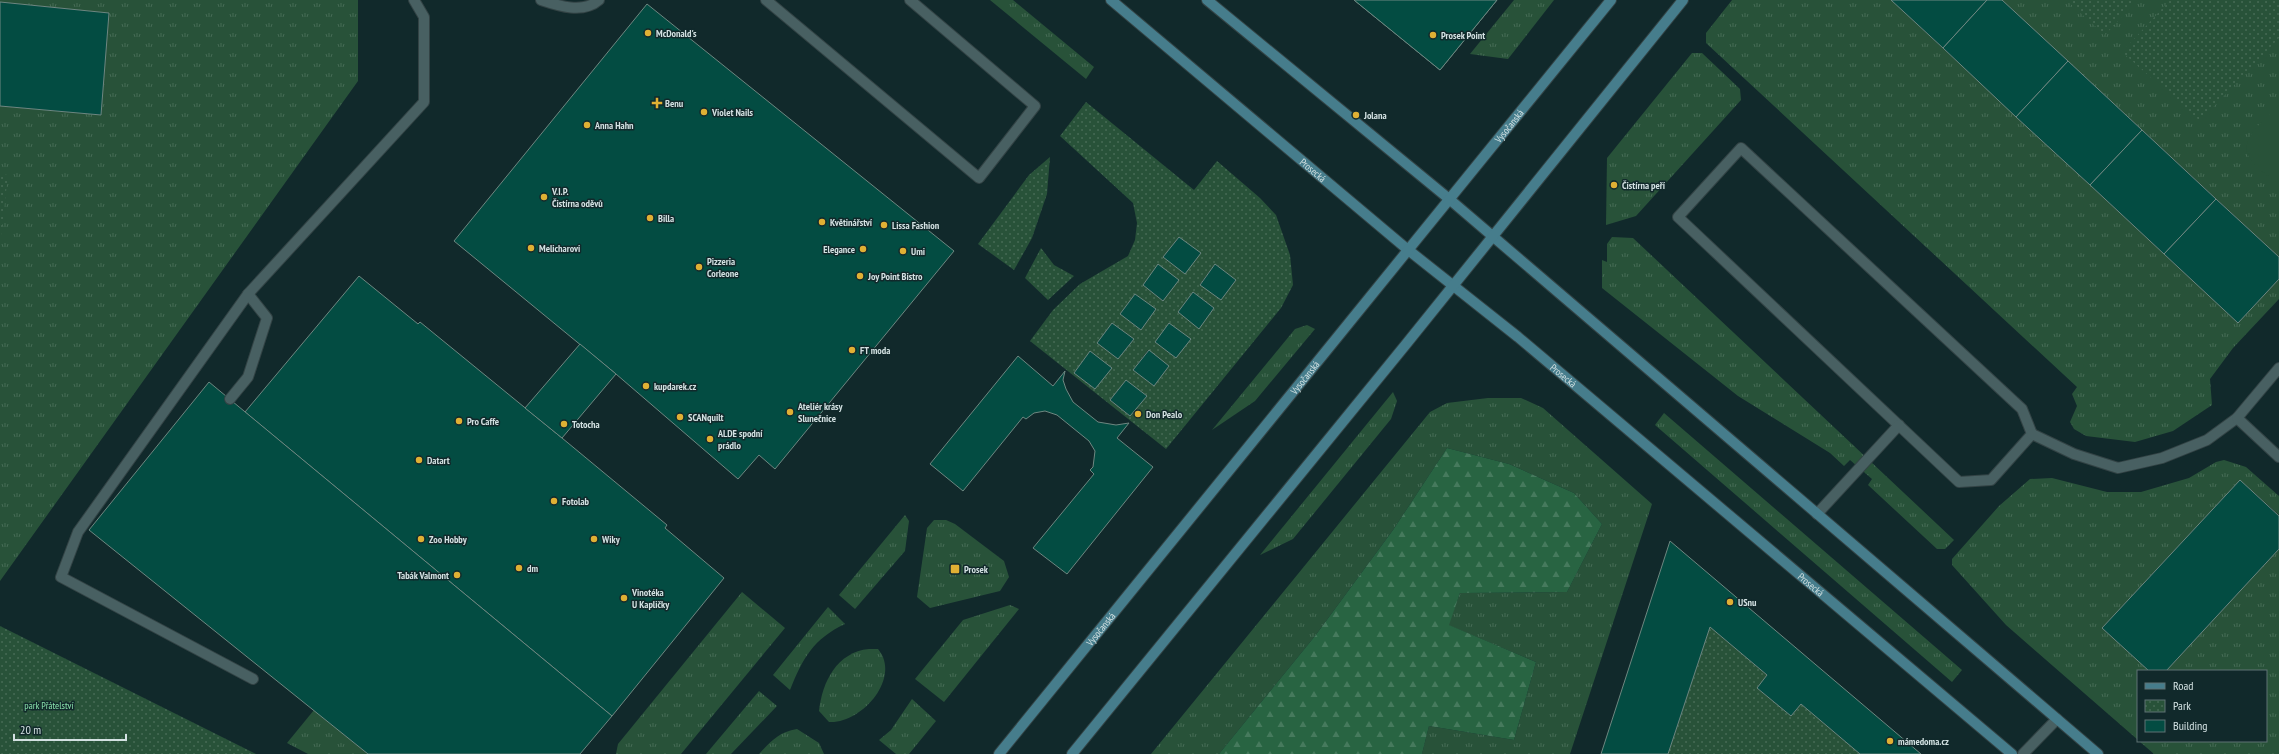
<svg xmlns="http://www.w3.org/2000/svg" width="2279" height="754" font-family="'PT Sans Narrow',sans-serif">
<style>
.grass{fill:url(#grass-tufts)}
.forest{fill:url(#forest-firs)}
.park{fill:url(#park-dots);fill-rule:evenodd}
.pitch{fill:#285239}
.building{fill:#034c42;stroke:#6e8781}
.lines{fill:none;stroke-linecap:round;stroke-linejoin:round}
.service-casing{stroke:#334345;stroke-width:12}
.minor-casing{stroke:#334345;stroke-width:12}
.secondary-casing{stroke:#334345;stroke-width:12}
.service{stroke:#486062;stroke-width:10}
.minor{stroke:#486062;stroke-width:10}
.secondary{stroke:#467d8c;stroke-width:10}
.poi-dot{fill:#e0b034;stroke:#11292b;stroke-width:1.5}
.labels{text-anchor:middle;stroke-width:3;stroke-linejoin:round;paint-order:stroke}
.poi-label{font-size:10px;font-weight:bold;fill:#d3e1e2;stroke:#11292b;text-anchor:start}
.street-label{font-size:10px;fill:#d3e1e2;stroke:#11292b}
.park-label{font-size:10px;fill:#89e0ab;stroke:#11292b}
</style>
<defs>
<pattern id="grass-tufts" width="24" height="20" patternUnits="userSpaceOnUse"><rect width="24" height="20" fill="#285239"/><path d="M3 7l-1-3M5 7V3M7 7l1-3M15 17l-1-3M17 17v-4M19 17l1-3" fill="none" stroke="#466b55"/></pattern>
<pattern id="forest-firs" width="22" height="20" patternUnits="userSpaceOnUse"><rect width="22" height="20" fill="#286442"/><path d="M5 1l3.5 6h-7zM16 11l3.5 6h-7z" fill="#467a5d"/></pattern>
<pattern id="park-dots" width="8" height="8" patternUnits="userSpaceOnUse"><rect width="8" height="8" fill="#285239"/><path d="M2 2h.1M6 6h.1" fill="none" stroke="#466b55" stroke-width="1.8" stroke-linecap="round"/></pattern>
</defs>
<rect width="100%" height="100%" fill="#11292b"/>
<g class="grass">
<polygon points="0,0 358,0 358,81 0,581 0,106 101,115 109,13 0,2"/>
<polygon points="990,0 1013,0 1094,67 1086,79"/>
<polygon points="1514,0 1554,0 1508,59 1470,54"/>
<polygon points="1732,0 1891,0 2238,323 2279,279 2279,299 2233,348 2210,379 2212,405 2173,431 2135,442 2086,436 2074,429 2070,422 2077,406 2072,394 2077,387 1706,43 1706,33"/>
<polygon points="2002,0 2279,0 2279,257"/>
<polygon points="1692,53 1702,53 1740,89 1741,100 1636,216 1606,225 1607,158"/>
<polygon points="1612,237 1633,238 1954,540 1945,549 1937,549 1868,485 1872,479 1850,460 1844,466 1830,453 1738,396 1602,288 1602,260 1607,262 1607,244"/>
<polygon points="1307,325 1315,329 1255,401 1212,430 1295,329"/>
<polygon points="1393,392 1397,401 1391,419 1293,539 1260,555"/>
<polygon points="1488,398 1521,398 1543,408 1652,504 1570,754 1422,754 1429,726 1514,740 1536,662 1448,625 1460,593 1567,592 1602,524 1574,493 1509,464 1447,448 1393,530 1315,636 1219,754 1151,754 1430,412 1447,403"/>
<polygon points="1664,413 1962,670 1952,682 1655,425"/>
<polygon points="2224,460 2246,467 2279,496 2279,515 2240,480 2102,628 2149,671 2138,671 2138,740 2006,625 1952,565 1952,559 1999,506 2030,479 2052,478 2107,492 2141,492 2189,478 2216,462"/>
<polygon points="905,515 909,521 905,551 855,609 839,595"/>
<polygon points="934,520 946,520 955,524 1004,561 1009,577 1000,591 930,608 917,597 927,528"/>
<polygon points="2279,549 2279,754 2154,754 2139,741 2266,741 2266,671 2166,671"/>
<polygon points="742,592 785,628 681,754 616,754 618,744"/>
<polygon points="1010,605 1019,609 944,702 915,679 963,620"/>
<path d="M828,607L845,624C813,639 803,658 790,690L773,675Z"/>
<path d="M869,649H878C902,678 861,724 829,722L819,711C822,682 837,652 869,649Z"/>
<polygon points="759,691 777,706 731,754 706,754"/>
<polygon points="912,699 936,721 909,754 896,754 879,740 891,730"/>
<polygon points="314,710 368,754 308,754 287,743"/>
<path d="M797,729L819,743L824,754H759C771,741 779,732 797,729Z"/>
</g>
<polygon class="forest" points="1447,448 1509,464 1574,493 1602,524 1567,592 1460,593 1449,625 1536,662 1514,740 1429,726 1422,754 1219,754 1315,636 1393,530"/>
<g class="park">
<polygon points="2066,0 2137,0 2105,35"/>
<polygon points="2170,0 2279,0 2279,38 2200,121 2122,52"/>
<path d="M1086,102L1194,190L1217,161L1260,198L1276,215L1290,255L1293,285L1281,308L1166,449L1030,341L1053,310L1080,284L1128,256L1135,240L1137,223L1133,203L1060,136ZM1179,237L1185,274L1163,257ZM1215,264L1236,280L1221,300L1200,284ZM1158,265L1163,301L1143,285ZM1193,292L1214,308L1199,328L1178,312ZM1135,294L1156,309L1141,330L1120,314ZM1112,323L1134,339L1118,359L1097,343ZM1169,323L1190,339L1176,358L1155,342ZM1148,350L1169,366L1154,386L1133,370ZM1090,351L1111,368L1095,389L1074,373ZM1126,380L1147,396L1130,416L1110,400Z"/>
<polygon points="1050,157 1047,194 1032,238 1014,270 978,244 1029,175"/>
<polygon points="0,174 8,175 0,244"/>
<polygon points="1041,248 1054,265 1074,276 1048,300 1025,278"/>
<polygon points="0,626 256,754 0,754"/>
<polygon points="1710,627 1767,675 1757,688 1791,716 1801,704 1860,754 1668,754"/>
</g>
<path class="pitch" d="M2279,105V184C2270,177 2254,167 2249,157C2238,138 2267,118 2279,105Z"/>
<g class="building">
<polygon points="1354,0 1497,0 1440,70"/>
<polygon points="1354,0 1497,0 1440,70"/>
<polygon points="1891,0 1987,0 1943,48"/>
<polygon points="1987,0 2002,0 2068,61 2016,117 1943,48"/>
<polygon points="0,2 109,13 101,115 0,106"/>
<polygon points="647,4 954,251 775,469 759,455 738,479 616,374 454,241"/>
<polygon points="2068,61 2142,130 2090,185 2016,117"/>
<polygon points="2142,130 2216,199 2164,254 2090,185"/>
<polygon points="2216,199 2279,257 2279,279 2238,323 2164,254"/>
<polygon points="1179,237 1201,253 1185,274 1163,257"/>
<polygon points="1158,264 1179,280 1163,301 1143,285"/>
<polygon points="1215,264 1236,280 1221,300 1200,285"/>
<polygon points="359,276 418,324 420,322 562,438 667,525 665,528 724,578 612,716 245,412"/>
<polygon points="1193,292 1214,308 1199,329 1178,312"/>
<polygon points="1135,294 1156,309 1141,330 1120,314"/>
<polygon points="1112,323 1134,339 1118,359 1097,343"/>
<polygon points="1169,323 1191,339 1176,358 1155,342"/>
<polygon points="580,344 616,374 562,438 525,408"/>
<polygon points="1149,350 1169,366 1154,386 1133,370"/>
<polygon points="1090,351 1112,368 1095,389 1074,373"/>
<polygon points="1018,356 1053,386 1065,371 1063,380 1066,389 1073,402 1098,422 1116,425 1129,423 1117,438 1153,467 1067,574 1033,548 1094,474 1090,470 1093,467 1095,451 1089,441 1057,415 1045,411 1034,413 1026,419 1023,417 963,491 930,464"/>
<polygon points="1126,380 1147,396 1130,416 1110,400"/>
<polygon points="209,382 612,716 580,754 368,754 89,530"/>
<polygon points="2240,480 2279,516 2279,549 2166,671 2149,671 2102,628"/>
<polygon points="1670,541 1921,754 1860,754 1801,704 1791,716 1757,688 1767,675 1710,627 1668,754 1601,754"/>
</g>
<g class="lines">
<defs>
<g id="service">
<path d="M541,0C559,6 583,14 599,0"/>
<polyline points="766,0 979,178 1035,106 910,0"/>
<polygon points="1741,148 2022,409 2032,434 1991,480 1959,482 1678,217"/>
<polyline points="230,399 248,377 267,318 248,294"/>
<polyline points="2032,434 2074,454 2118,468 2162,458 2207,440 2237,418"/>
<polyline points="1817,514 1899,425"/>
<polyline points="253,679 61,577 78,532 248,294 424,102 424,17 414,0"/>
</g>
<g id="minor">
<polyline points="2279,368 2237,418 2279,457"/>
<polyline points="2023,754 2057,719"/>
</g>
<g id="secondary">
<path id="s1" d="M1111,0L1407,249L1518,337L2012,754"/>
<polyline points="1207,0 1448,198 2098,754"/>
<path id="s2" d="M999,754L1611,0"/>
<polyline points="1072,754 1407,343 1683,0"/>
</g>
</defs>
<use href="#service" class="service-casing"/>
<use href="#minor" class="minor-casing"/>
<use href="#secondary" class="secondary-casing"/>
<use href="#service" class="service"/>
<use href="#minor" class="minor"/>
<use href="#secondary" class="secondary"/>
</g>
<g class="poi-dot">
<circle cx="648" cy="33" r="4"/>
<circle cx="1433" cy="35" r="4"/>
<path d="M655 97h4v4h4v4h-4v4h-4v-4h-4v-4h4z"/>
<circle cx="704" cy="112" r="4"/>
<circle cx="1356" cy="115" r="4"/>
<circle cx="587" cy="125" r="4"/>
<circle cx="1614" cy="185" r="4"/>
<circle cx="544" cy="197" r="4"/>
<circle cx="650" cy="218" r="4"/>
<circle cx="822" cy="222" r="4"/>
<circle cx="884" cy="225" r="4"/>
<circle cx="531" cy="248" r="4"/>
<circle cx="863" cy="249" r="4"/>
<circle cx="903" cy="251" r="4"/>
<circle cx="699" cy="267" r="4"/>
<circle cx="860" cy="276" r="4"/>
<circle cx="852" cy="350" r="4"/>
<circle cx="646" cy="386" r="4"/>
<circle cx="790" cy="412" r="4"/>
<circle cx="1138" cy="414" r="4"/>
<circle cx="680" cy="417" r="4"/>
<circle cx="459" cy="421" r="4"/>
<circle cx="564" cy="424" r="4"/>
<circle cx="710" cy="439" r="4"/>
<circle cx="419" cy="460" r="4"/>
<circle cx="554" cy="501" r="4"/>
<circle cx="421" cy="539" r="4"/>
<circle cx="594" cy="539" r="4"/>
<circle cx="519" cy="568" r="4"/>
<rect x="950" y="564" width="10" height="10" rx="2"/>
<circle cx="457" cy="575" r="4"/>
<circle cx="624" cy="598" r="4"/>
<circle cx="1730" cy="602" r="4"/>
<circle cx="1890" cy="741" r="4"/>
</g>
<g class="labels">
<g class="poi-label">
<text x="656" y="37">McDonald's</text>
<text x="1441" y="39">Prosek Point</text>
<text x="665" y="107">Benu</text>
<text x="712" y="116">Violet Nails</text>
<text x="1364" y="119">Jolana</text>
<text x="595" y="129">Anna Hahn</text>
<text x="1622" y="189">Čistírna peří</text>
<text x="552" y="195">V.I.P.<tspan x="552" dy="12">Čistírna oděvů</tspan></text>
<text x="658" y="222">Billa</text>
<text x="830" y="226">Květinářství</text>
<text x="892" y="229">Lissa Fashion</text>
<text x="539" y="252">Melicharovi</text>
<text x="855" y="253" text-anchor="end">Elegance</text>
<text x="911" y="255">Umi</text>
<text x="707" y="265">Pizzeria<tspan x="707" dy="12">Corleone</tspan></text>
<text x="868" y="280">Joy Point Bistro</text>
<text x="860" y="354">FT moda</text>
<text x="654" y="390">kupdarek.cz</text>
<text x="798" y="410">Ateliér krásy<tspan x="798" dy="12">Slunečnice</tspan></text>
<text x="1146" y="418">Don Pealo</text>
<text x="688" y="421">SCANquilt</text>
<text x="467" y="425">Pro Caffe</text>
<text x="572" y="428">Totocha</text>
<text x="718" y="437">ALDE spodní<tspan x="718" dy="12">prádlo</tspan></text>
<text x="427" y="464">Datart</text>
<text x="562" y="505">Fotolab</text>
<text x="429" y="543">Zoo Hobby</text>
<text x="602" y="543">Wiky</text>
<text x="527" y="572">dm</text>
<text x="964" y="573">Prosek</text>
<text x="449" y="579" text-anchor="end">Tabák Valmont</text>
<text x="632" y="596">Vinotéka<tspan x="632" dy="12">U Kapličky</tspan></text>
<text x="1738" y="606">USnu</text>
<text x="1898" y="745">mámedoma.cz</text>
</g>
<g class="street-label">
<text dy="4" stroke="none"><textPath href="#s2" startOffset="809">Vysočanská</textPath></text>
<text dy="4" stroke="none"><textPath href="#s1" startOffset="264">Prosecká</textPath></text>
<text dy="4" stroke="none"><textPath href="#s1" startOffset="588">Prosecká</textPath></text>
<text dy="4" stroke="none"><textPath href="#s2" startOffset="485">Vysočanská</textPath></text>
<text dy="4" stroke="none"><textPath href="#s1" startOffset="912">Prosecká</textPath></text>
<text dy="4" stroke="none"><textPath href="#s2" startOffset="161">Vysočanská</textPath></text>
</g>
<g class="park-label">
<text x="49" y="709">park Přátelství</text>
</g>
</g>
<rect x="2137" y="670" width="130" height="72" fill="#11292b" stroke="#5f7374"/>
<rect x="2145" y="683" width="20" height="6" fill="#467d8c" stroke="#5f7374"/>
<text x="2173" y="690" font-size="12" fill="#d3e1e2">Road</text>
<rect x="2145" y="700" width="20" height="12" fill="url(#park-dots)" stroke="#5f7374"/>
<text x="2173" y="710" font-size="12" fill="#d3e1e2">Park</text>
<rect x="2145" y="720" width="20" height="12" fill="#034c42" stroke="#5f7374"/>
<text x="2173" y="730" font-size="12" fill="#d3e1e2">Building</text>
<path d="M14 734v6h112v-6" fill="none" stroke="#d3e1e2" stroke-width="2"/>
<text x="20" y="734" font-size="12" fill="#d3e1e2" stroke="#11292b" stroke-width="3" paint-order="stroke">20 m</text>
</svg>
